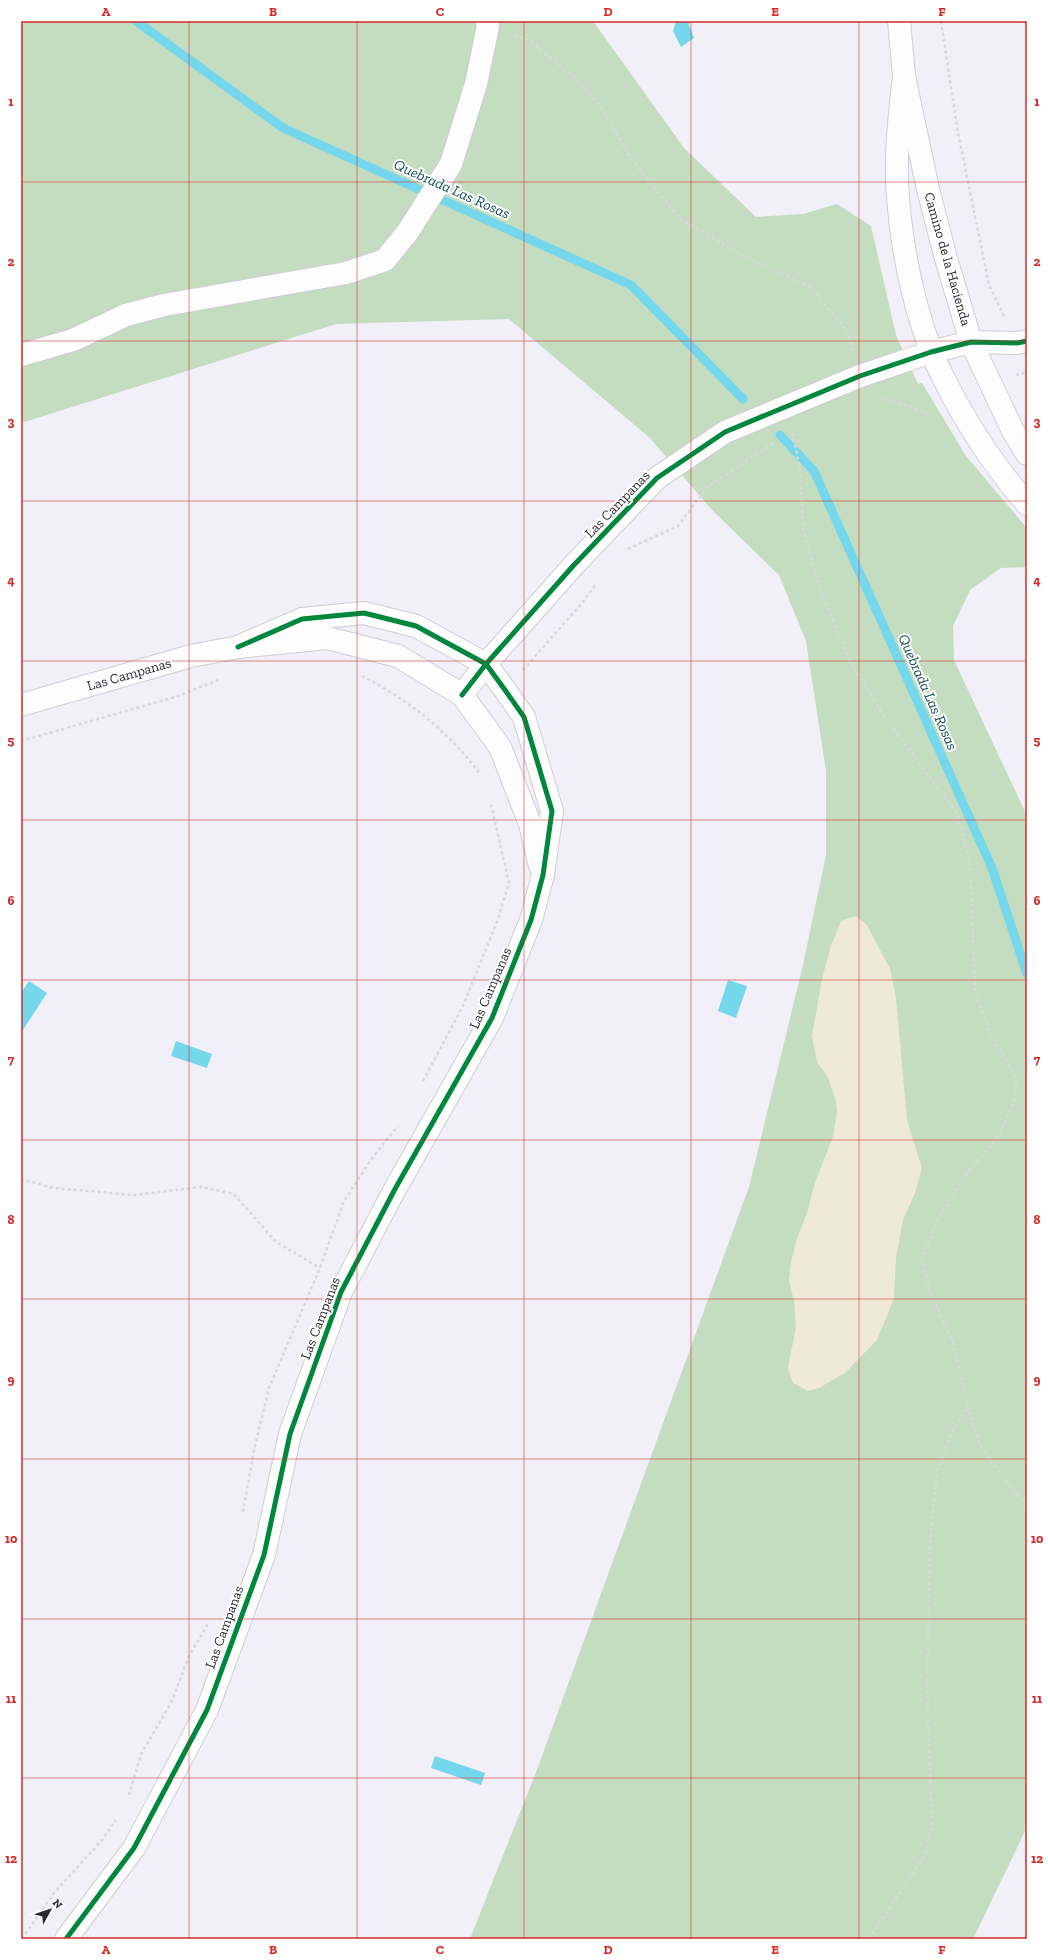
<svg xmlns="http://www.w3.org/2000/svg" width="1048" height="1960" font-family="'Zilla Slab',serif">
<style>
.green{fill:#c4dcbf}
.sand{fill:#efe9d9}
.water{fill:#75d7eb}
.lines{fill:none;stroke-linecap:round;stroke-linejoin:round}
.stream{stroke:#75d7eb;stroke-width:9}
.minor-casing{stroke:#cfcdd5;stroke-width:24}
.path{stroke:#d8d8da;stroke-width:2.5;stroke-dasharray:3 3;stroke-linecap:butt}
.minor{stroke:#fdfdfe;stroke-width:22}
.cycleway-casing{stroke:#fff;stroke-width:8}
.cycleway{stroke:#00873e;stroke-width:5}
.grid{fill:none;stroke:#d62828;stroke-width:1;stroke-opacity:0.55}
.labels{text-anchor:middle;stroke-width:4;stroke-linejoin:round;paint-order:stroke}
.street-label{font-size:14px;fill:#2b2a32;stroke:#fff}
.water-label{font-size:15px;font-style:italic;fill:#114d57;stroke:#fff}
.neatline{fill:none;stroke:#d62828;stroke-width:1.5}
.grid-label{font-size:13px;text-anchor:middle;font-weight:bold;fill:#d62828}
</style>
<rect width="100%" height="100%" fill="#f1eff8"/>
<polygon class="green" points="21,21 593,21 684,148 756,217 803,214 837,204 871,226 896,335 918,384 922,383 966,456 1027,528 1027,567 1001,568 970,590 953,626 954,660 1027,816 1027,1827 973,1939 470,1939 538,1767 749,1187 803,965 826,855 826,771 806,641 779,575 712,510 650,438 509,319 336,324 21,423"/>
<polygon class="sand" points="856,916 867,925 890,969 896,998 907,1120 922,1168 915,1193 903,1220 896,1258 894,1299 877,1340 845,1373 819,1388 808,1391 793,1383 788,1368 796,1327 794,1301 789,1281 791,1262 797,1238 807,1213 814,1186 833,1136 837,1111 836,1101 828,1077 817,1062 812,1036 822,978 831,946 841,921"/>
<g class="water">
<polygon points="676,21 690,21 689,25 694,38 681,47 673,31"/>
<polygon points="728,980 747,986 736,1018 718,1011"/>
<polygon points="29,981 47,993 21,1033 21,993"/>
<polygon points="176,1041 212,1054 207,1068 171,1056"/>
<polygon points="435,1756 485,1773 481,1785 431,1768"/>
</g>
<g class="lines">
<g class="stream">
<polyline points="136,21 283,128 631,285 743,399"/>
<polyline points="780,435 814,471 992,868 1027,974"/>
</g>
<defs>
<g id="minor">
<polyline points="899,21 904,76 928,189 945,255 971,342 1013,431 1027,454"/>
<path d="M904,76C900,111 896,147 897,182C900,239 911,297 931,351C935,361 940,371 945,381C967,425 994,466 1027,504"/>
<polyline points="21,355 73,340 126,315 164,305 346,273 385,260 407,233 451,164 476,84 488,26 487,21"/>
<polyline points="462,695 486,664 573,566 657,478 725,432 860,376 931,352 971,342 1017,343 1027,341"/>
<polyline points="21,705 191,656 238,647 327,638 398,656 462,695 500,747 530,824 540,866"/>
<polyline points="66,1939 134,1848 207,1710 264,1555 290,1434 341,1292 395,1189 492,1018 531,920 543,875 552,811 524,717 505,690 486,664 416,626 364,613 302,619 238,647"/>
</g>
</defs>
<use href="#minor" class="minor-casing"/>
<g class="path">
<polyline points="941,21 958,133 989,285 1004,316"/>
<polyline points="514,35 531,42 573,76 603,109 630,157 679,218 742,255 811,288 848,332 853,350"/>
<polyline points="1016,375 1027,372"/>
<polyline points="881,398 913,407 926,414 931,412"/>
<polyline points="792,433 800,468 803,528 819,586 849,659 882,713 957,814 970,863 975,992 990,1033 1016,1078 1015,1099 1000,1134 964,1177 938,1220 922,1258 930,1292 953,1342 968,1407 981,1447 1016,1494 1027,1505"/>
<polyline points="628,549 678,526 707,487 775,442"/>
<polyline points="523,670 582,603 596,584"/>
<path d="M362,676C410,701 448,731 480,774"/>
<polyline points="21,741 175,697 221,679"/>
<polyline points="423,1081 463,1006 498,919 509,882 491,805"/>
<polyline points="21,1179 53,1188 134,1195 201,1187 234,1194 276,1242 320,1268"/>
<polyline points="243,1512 254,1450 269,1388 320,1268 344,1201 373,1157 398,1126"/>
<polyline points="129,1795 141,1754 171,1703 189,1656 208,1624"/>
<polyline points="22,1939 54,1893 103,1839 116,1820"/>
<polyline points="869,1939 925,1855 932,1824 927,1687 930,1544 937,1472 952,1431 968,1408"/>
</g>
<use href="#minor" class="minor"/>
<defs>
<g id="cycleway">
<polyline points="462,695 486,664 573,566 657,478 725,432 860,376 931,352 971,342 1017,343 1027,341"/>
<polyline points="66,1939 134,1848 207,1710 264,1555 290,1434 341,1292 395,1189 492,1018 531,920 543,875 552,811 524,717 505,690 486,664 416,626 364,613 302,619 238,647"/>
</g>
</defs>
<use href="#cycleway" class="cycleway-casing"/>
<use href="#cycleway" class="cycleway"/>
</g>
<path class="grid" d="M189,21V1939M357,21V1939M524,21V1939M691,21V1939M859,21V1939M21,182H1027M21,341H1027M21,501H1027M21,661H1027M21,820H1027M21,980H1027M21,1140H1027M21,1299H1027M21,1459H1027M21,1619H1027M21,1778H1027"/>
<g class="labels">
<g class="street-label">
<text transform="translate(948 259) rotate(74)" y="5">Camino de la Hacienda</text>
<text transform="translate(617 504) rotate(-46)" y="5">Las Campanas</text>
<text transform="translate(129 674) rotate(-16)" y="5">Las Campanas</text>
<text transform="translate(490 988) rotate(-67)" y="5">Las Campanas</text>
<text transform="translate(320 1318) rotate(-69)" y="5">Las Campanas</text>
<text transform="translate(224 1627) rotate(-70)" y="5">Las Campanas</text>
</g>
<g class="water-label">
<text transform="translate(452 189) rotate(24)" y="5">Quebrada Las Rosas</text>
<text transform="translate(928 692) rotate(66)" y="5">Quebrada Las Rosas</text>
</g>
</g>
<rect width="1048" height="1960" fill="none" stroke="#ffffff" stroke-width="44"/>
<g transform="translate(50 1910) rotate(50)" stroke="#ffffff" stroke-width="3" paint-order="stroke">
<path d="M0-3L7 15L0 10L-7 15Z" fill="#2b2a32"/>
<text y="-6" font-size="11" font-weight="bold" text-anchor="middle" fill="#2b2a32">N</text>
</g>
<rect x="22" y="22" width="1004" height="1916" class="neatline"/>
<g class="grid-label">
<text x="106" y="16">A</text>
<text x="273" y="16">B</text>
<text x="440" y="16">C</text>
<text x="608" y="16">D</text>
<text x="775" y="16">E</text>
<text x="942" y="16">F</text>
<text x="11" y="106">1</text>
<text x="1037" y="106">1</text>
<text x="11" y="266">2</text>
<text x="1037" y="266">2</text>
<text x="11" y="426">3</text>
<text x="1037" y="426">3</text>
<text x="11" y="585">4</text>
<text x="1037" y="585">4</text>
<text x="11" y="745">5</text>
<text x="1037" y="745">5</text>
<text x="11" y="905">6</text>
<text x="1037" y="905">6</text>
<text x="11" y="1064">7</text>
<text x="1037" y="1064">7</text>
<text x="11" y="1224">8</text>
<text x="1037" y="1224">8</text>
<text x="11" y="1384">9</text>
<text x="1037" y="1384">9</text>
<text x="11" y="1543">10</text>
<text x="1037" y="1543">10</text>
<text x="11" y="1703">11</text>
<text x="1037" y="1703">11</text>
<text x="11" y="1863">12</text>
<text x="1037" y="1863">12</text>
<text x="106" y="1954">A</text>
<text x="273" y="1954">B</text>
<text x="440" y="1954">C</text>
<text x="608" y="1954">D</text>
<text x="775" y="1954">E</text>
<text x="942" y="1954">F</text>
</g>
</svg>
